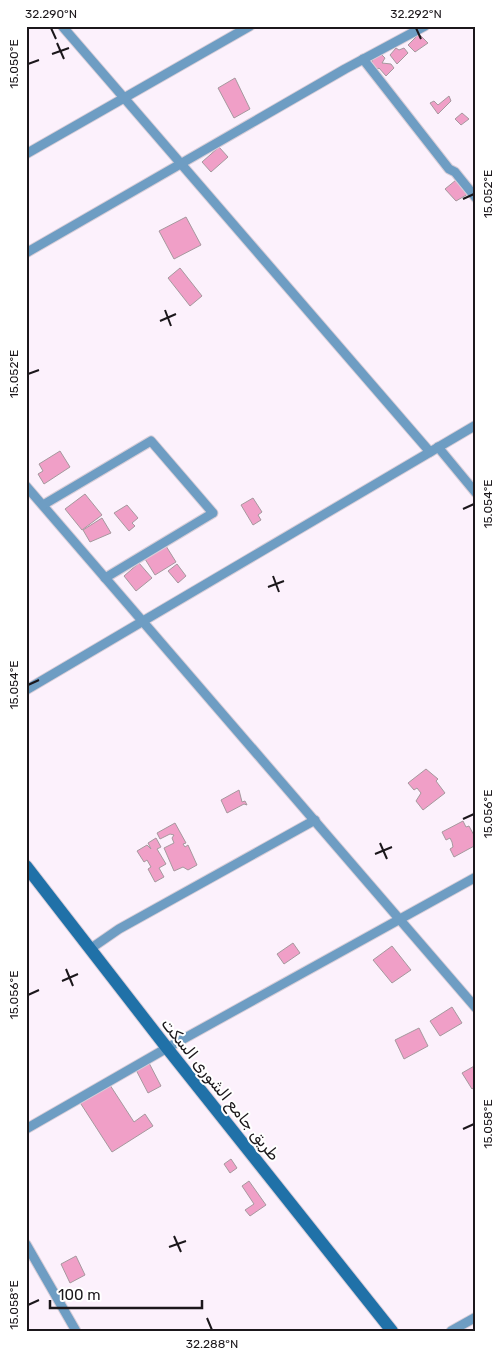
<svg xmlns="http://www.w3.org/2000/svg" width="502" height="1357" font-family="Rubik,Cairo,sans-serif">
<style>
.building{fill:#f09fc7;stroke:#a6989e}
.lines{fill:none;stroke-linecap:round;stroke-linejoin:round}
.street-casing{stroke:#d8ced8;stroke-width:11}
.secondary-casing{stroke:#d8ced8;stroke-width:14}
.street{stroke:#6e9dc3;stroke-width:9}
.secondary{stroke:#2071a8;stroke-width:12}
.ticks{fill:none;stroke:#1b171b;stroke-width:2}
.labels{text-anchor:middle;stroke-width:4;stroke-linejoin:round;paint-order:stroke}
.street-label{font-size:16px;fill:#1b171b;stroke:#fff}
.neatline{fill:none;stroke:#1b171b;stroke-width:2}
.ticks-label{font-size:12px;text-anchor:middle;fill:#1b171b}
</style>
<rect width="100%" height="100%" fill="#fcf1fc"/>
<g class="building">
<polygon points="419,34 428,43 415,52 408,45"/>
<polygon points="396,48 399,50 404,48 408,53 397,64 390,55"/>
<polygon points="381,54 385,58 382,63 391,64 394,68 386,76 379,68 376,70 371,64 374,56"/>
<polygon points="235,78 250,109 234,118 218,88"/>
<polygon points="449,96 451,101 438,114 430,103 434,101 438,105"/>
<polygon points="462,113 469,119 461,125 455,119"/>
<polygon points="219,147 228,157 211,172 202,162"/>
<polygon points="456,180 468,194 456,201 445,189"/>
<polygon points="186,217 201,245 174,259 159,231"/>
<polygon points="180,268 202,296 190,306 168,278"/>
<polygon points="60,451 70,467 44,484 38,474 43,471 39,464"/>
<polygon points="85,494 102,515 82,530 65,509"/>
<polygon points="253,498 262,512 258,515 261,520 253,525 241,505"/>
<polygon points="127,505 138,518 132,523 135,526 129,531 114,513"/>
<polygon points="102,518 111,533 90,542 83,530"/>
<polygon points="166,546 176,562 155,575 145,559"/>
<polygon points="139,563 152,578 136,591 124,576"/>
<polygon points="177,564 186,576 178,583 168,571"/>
<polygon points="426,769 438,779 436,781 445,793 423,810 416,801 421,793 417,788 414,790 408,783"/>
<polygon points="239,790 242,802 245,801 247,805 244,804 227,813 221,800"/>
<polygon points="463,821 466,827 469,826 476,839 476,845 454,857 450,849 453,847 452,842 450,838 446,840 442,832"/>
<polygon points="175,823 186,843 183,844 185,847 188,845 197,865 188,870 183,867 174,871 164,848 174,843 172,838 174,835 170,834 160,839 157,833"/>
<polygon points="156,838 161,847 157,849 166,864 159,868 164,877 155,882 148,869 151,867 147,860 144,862 137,851 147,845 151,849 148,843"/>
<polygon points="293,943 300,953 284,964 277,954"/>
<polygon points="392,946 411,970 392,983 373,960"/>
<polygon points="452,1007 462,1023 440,1036 430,1021"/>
<polygon points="419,1028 428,1046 404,1059 395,1040"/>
<polygon points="148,1061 161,1086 148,1093 135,1068"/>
<polygon points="476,1065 476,1086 472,1089 462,1073"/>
<polygon points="108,1082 134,1122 145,1114 153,1126 112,1152 79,1101"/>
<polygon points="231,1159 237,1168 230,1173 224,1164"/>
<polygon points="249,1181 266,1205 250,1216 245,1210 254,1204 242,1186"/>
<polygon points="76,1256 85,1275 70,1283 61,1264"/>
</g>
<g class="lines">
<defs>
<g id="street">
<polyline points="62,26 430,452"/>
<polyline points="363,59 449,169 455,172 476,198"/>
<polyline points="26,154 250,26"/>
<polyline points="26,253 345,69 425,26"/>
<polyline points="438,447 476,493"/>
<polyline points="26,486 476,1008"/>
<polyline points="43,505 151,441 213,513 105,578"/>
<polyline points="26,690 476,425"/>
<polyline points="90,949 119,929 315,820"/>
<polyline points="26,1129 167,1048 476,877"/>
<polyline points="26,1244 76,1331"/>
<polyline points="451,1331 476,1317"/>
</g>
<polyline id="secondary" points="26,866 167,1048 392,1331"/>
</defs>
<use href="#street" class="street-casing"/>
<use href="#secondary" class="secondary-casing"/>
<use href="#street" class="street"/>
<use href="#secondary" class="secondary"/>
</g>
<path class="ticks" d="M51,28L56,39M416,28L421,39M57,43L64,59M52,54L69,48M28,64L39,60M463,199L474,194M165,310L171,326M160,321L176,314M28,374L39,370M463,509L474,504M273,576L279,592M268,587L284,581M28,685L39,680M463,819L474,814M380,843L387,859M375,854L392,847M66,969L73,986M62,981L78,974M28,995L39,990M463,1129L474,1124M174,1236L181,1252M169,1247L186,1241M28,1305L39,1300M207,1318L212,1330"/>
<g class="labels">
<g class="street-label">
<text transform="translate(221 1089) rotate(51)" y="6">طريق جامع الشورى السكت</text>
</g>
</g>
<rect width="502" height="1357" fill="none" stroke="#ffffff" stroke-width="55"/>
<path d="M50 1300v8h152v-8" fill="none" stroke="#1b171b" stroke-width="2.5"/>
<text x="58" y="1300" font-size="15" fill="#1b171b" stroke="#ffffff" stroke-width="4" paint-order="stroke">100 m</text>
<rect x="28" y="28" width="446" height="1302" class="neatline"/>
<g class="ticks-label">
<text x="51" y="18">32.290°N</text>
<text x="416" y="18">32.292°N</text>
<text transform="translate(14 64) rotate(-90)" y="4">15.050°E</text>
<text transform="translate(488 194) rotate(-90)" y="4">15.052°E</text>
<text transform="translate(14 374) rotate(-90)" y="4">15.052°E</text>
<text transform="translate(488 504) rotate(-90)" y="4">15.054°E</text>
<text transform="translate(14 685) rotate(-90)" y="4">15.054°E</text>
<text transform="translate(488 814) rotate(-90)" y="4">15.056°E</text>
<text transform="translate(14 995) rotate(-90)" y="4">15.056°E</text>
<text transform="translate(488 1124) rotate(-90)" y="4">15.058°E</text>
<text transform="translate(14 1305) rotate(-90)" y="4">15.058°E</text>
<text x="212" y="1348">32.288°N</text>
</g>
</svg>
